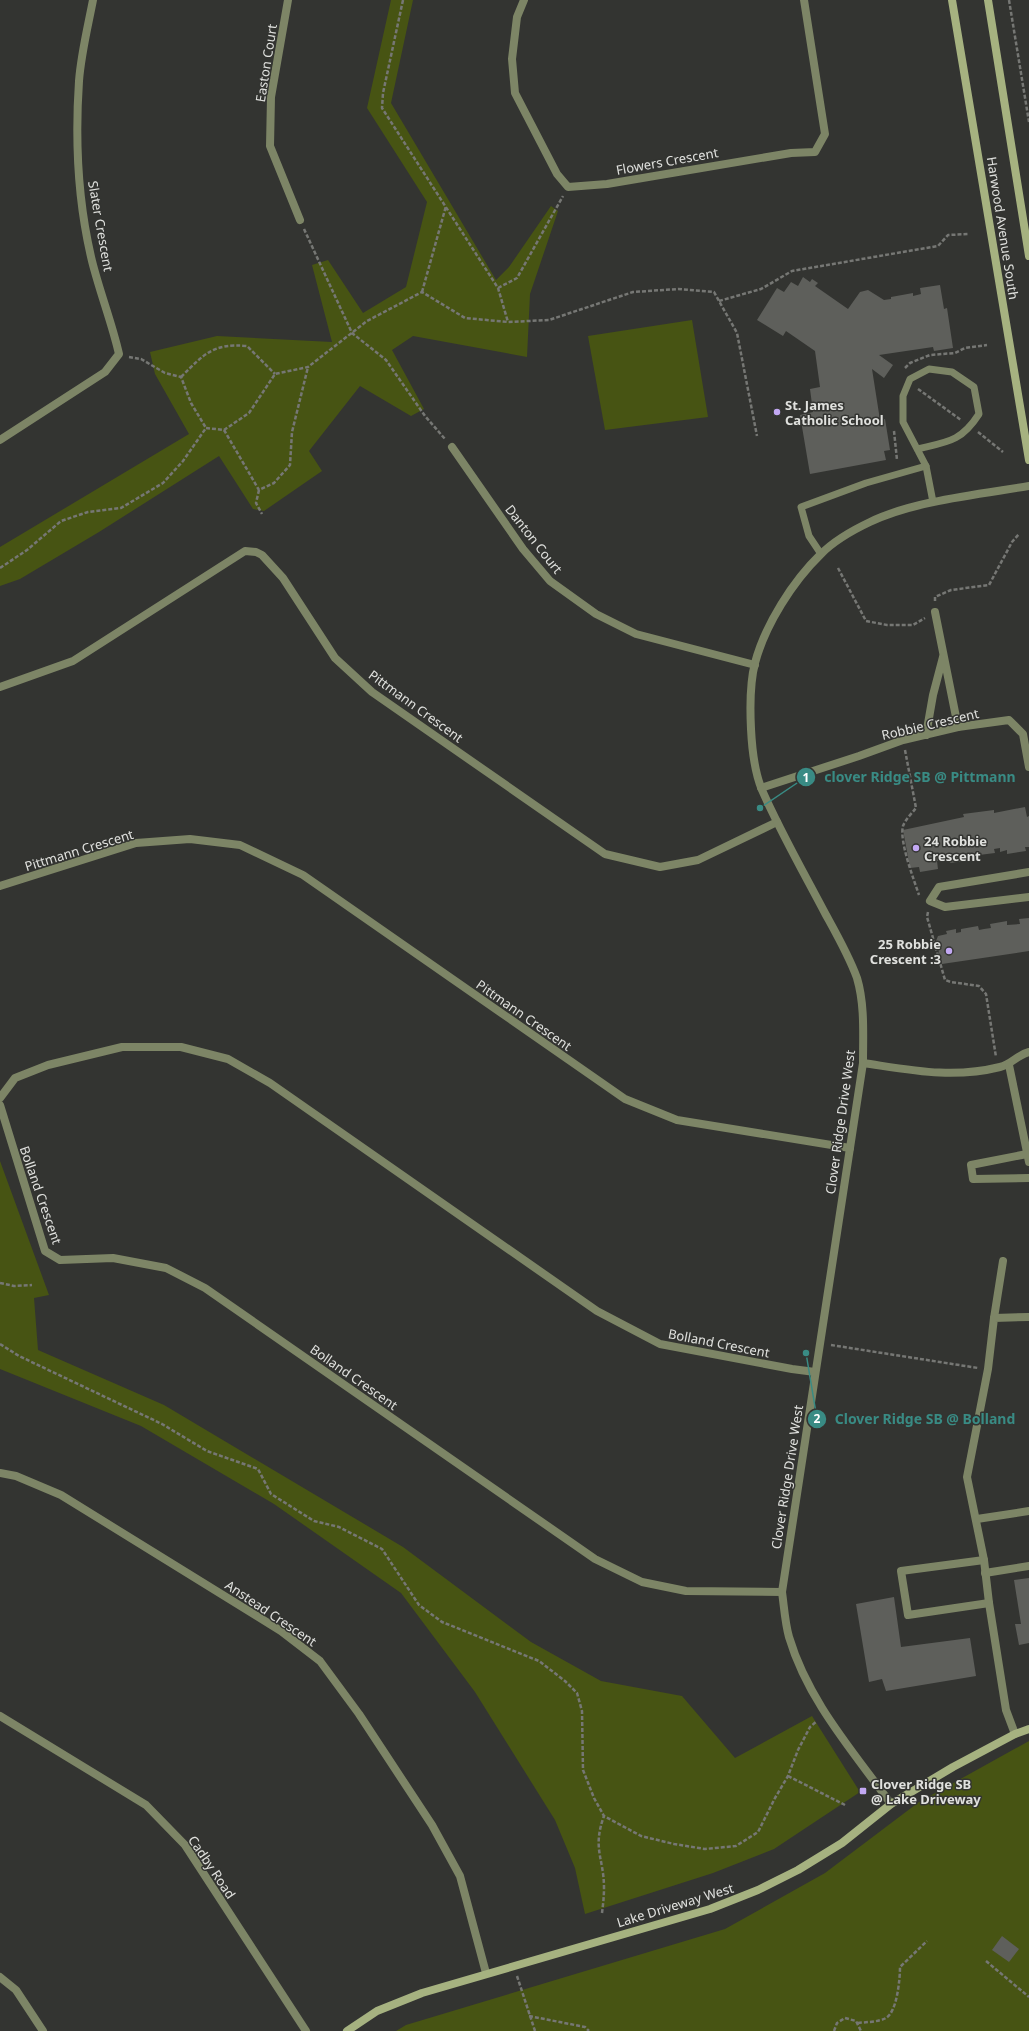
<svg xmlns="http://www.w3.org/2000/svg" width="1029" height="2031" font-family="'Noto Sans',sans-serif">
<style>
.green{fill:#475413}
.building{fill:#5e5f5b}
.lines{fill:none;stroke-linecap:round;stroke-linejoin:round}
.path{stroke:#767774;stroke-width:2.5;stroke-dasharray:4 2;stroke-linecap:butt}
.lane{stroke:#7d8566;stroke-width:7}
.street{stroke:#7d8566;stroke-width:8}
.secondary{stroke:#a6b280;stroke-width:8}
.poi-dot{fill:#c2a8f3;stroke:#333431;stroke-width:1.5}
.labels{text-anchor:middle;stroke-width:3;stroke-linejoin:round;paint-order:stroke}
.street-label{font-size:13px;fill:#e0e1de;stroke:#333431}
.poi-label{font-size:13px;font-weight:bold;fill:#e0e1de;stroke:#333431;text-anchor:start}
.leader{fill:none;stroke:#398b84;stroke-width:1.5}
.callout-dot{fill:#398b84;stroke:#333431;stroke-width:1.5}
.mark-label{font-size:12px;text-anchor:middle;font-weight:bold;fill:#fff}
.callout-label{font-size:14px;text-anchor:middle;font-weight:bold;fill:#398b84;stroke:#333431;stroke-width:3;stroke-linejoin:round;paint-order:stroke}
</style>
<rect width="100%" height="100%" fill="#333431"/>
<g class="green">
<polygon points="391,0 413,0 391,103 496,280 509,267 551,206 558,211 530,294 527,357 413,336 392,350 424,409 411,416 360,386 309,451 322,471 264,511 253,509 219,456 99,532 20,579 0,586 0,547 189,434 155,374 150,352 217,336 332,342 312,265 328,260 363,313 406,287 427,202 367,108"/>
<polygon points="692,320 708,417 605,430 588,336"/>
<polygon points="0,1161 49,1295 34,1298 38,1350 164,1405 403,1547 531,1642 601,1681 682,1696 735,1758 812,1716 860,1792 774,1849 713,1873 585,1914 575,1868 555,1820 475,1692 401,1593 274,1504 141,1426 0,1369"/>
<polygon points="1029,1741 1029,2031 396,2031 406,2025 725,1929 825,1873 919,1802"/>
</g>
<g class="building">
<polygon points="803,277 810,282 812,279 818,283 815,286 848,309 860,292 868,290 884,300 891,299 891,297 913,293 913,296 921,294 920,288 940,285 944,309 947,308 953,348 934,351 933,347 879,355 893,365 884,378 872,369 880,420 885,419 890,450 884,451 886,460 810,474 800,415 813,412 810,389 820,387 815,351 786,331 783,336 757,320 777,288 784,292 791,282 798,286"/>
<polygon points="1025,807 1027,817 1029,816 1029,847 1025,847 1026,851 1007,854 1007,850 1000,852 1000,848 994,849 995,853 979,855 979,851 975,852 976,855 965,857 966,861 950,863 949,859 937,861 938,869 920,872 919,867 910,868 903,830 964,817 963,814 994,810 994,813"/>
<polygon points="1029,918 1029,951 942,964 936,941 938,936 947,934 946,931 956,929 956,933 961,932 961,929 978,926 979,930 984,929 991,928 990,924 1007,921 1007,925 1020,924 1019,919"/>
<polygon points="1029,1578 1029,1643 1019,1645 1015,1624 1021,1624 1014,1580"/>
<polygon points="894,1597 901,1647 970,1638 976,1676 886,1691 882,1679 869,1682 856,1604"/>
<polygon points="1002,1936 1019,1949 1009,1962 992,1950"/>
</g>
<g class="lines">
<g class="path">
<polyline points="403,0 383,93 382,108 498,288 508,322"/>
<polyline points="1009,0 1029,122"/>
<polyline points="304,229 352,333 386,360 425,416 445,439"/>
<polyline points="498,288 517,278 563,196"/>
<polyline points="422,292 446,206"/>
<polyline points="719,301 761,289 792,271 938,246 948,235 969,234"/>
<polyline points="129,357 141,359 165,373 181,377 191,403 206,428"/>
<polyline points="905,368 910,363 930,355 955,353 965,348 987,345"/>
<path d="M181,377C204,354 213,343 247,346L275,374"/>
<polyline points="918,389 961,420"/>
<polyline points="206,428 224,430 249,413 275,374 308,367 367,321 422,292 465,318 508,322 549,320 633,292 678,289 714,292 737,333 757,436"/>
<polyline points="224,430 259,490 274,483 290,465 292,432 308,367"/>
<polyline points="894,431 897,460"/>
<polyline points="978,432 1003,452"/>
<polyline points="259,490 256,503 262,514"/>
<polyline points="0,568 27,550 61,521 88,512 121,508 163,483 183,461 206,428"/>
<polyline points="838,568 866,621 887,625 913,625 925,618"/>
<polyline points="935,601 935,597 951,590 989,585 1012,542 1019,534"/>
<path d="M905,750L916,808C912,813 905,820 903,826C899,841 914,880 919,895"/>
<polyline points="928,912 927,917 945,980 951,982 979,986 986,994 996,1057"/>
<polyline points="0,1283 14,1286 32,1285"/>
<polyline points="0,1344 19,1356 162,1424 207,1451 258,1469 271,1494 314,1521 339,1527 382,1549 419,1605 442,1622 539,1661 565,1681 577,1693 582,1711 583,1770 594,1798 604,1816 641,1836 674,1844 705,1849 736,1846 758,1832 775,1798 788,1776 798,1750 810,1727 817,1721"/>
<polyline points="831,1345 978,1368"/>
<polyline points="788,1776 845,1805"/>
<path d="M602,1913C603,1905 604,1897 604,1888C604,1858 592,1849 604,1816"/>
<polyline points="986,1961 1029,1997"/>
<polyline points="517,1976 535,2031"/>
<polyline points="529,2016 585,2027 589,2031"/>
<path d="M858,2023C866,2022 879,2022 886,2018C897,2012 900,1979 900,1967L927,1941"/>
<polyline points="834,2031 837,2023 845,2018 856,2021 861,2031"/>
</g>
<g class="lane">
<path d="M917,449C947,442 961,442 979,414L974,387L952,372L929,369L910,379L903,396V422L926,466L933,502"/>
<polyline points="821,554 809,536 801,507 866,483 926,466"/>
</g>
<g class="street">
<polyline points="288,0 271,97 270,146 300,220"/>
<polyline points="524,0 517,17 512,59 515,93 557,174 568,187 607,184 791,153 815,152 825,134 804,0"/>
<path d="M0,440L105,372L119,354C112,323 100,293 92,261C78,203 75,140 79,81C81,54 88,26 93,0"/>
<polyline points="452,447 523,549 550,581 596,614 636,634 755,665"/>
<polyline points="935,612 958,727"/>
<polyline points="0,687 73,661 245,551 256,552 262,555 283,578 335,658 372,692 605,854 660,867 698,860 777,822"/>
<polyline points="926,735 933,695 943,657"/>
<polyline points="761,788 859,756 903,740 958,727 1009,720 1023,734 1029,767"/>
<polyline points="1029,872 939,887 930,901 945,907 1029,897"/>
<polyline points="0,886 136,843 190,839 240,845 303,875 625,1099 677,1120 850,1148"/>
<path d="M863,1063C911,1070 952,1079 1000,1067C1012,1064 1017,1055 1029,1052"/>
<polyline points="1009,1065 1029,1162"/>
<polyline points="0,1098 15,1078 48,1065 122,1047 181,1047 228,1059 270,1083 597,1311 660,1344 792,1369 815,1372"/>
<polyline points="0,1105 45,1251 60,1260 113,1258 166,1268 205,1288 595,1559 642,1582 686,1591 782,1592"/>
<polyline points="1027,1154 971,1165 973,1179 1029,1178"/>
<polyline points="994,1318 1003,1261"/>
<polyline points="0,1473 16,1476 61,1495 281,1631 320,1661 359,1714 432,1825 460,1876 486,1973"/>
<polyline points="977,1519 1029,1511"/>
<polyline points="984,1560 901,1571 908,1615 989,1603"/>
<polyline points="985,1573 1029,1566"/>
<polyline points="0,1716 146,1805 185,1845 306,2031"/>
<polyline points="1015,1734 1006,1710 989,1603 984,1560 967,1477 988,1369 994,1318 1029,1317"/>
<path d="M891,1804C853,1751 808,1701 789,1637C785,1623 784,1606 782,1592L863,1063C863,1035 865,1005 857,978C849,956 837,935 826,915C804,873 781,833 762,790C754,771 752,749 751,729C750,709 750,682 755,663C765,625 793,581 821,554C834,541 853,530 870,522C913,501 981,494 1029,486"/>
<polyline points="0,1977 16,1990 43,2031"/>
</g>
<g class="secondary">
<polyline points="952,0 1029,460"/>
<polyline points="988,0 1029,256"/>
<polyline points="347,2031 377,2011 422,1993 710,1909 758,1890 798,1870 842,1843 891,1804 953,1767 1015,1734 1029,1729"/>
</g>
</g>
<g class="poi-dot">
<circle cx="777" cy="412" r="4"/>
<circle cx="916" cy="848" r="4"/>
<circle cx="949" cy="951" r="4"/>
<rect x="859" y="1787" width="8" height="8" rx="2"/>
</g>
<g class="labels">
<g class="street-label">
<text transform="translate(266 63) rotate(-81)" y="5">Easton Court</text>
<text transform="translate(667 161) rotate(-10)" y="5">Flowers Crescent</text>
<text transform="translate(101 226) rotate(80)" y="5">Slater Crescent</text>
<text transform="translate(1003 228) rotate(81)" y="5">Harwood Avenue South</text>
<text transform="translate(534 539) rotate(52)" y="5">Danton Court</text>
<text transform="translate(416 706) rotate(36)" y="5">Pittmann Crescent</text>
<text transform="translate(930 724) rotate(-13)" y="5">Robbie Crescent</text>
<text transform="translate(79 850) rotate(-17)" y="5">Pittmann Crescent</text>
<text transform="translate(524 1015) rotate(35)" y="5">Pittmann Crescent</text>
<text transform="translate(840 1122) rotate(-82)" y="5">Clover Ridge Drive West</text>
<text transform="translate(41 1195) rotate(71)" y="5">Bolland Crescent</text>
<text transform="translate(719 1343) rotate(11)" y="5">Bolland Crescent</text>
<text transform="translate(354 1377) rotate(35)" y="5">Bolland Crescent</text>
<text transform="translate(787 1477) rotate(-81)" y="5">Clover Ridge Drive West</text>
<text transform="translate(271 1613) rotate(34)" y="5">Anstead Crescent</text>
<text transform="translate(212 1867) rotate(56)" y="5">Cadby Road</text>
<text transform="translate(675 1905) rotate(-17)" y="5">Lake Driveway West</text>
</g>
<g class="poi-label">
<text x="785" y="410">St. James<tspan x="785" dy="15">Catholic School</tspan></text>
<text x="924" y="846">24 Robbie<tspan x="924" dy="15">Crescent</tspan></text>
<text x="941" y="949" text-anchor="end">25 Robbie<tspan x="941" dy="15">Crescent :3</tspan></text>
<text x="871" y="1789">Clover Ridge SB<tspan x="871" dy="15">@ Lake Driveway</tspan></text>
</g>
</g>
<path class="leader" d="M760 808L806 777M806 1353L817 1419"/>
<g class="callout-dot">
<circle cx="760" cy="808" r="4"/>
<circle cx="806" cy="1353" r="4"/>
<circle cx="806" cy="777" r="10"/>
<circle cx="817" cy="1419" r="10"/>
</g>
<g class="mark-label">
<text x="806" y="782">1</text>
<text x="817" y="1423">2</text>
</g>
<g class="callout-label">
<text x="920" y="782">clover Ridge SB @ Pittmann</text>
<text x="925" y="1424">Clover Ridge SB @ Bolland</text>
</g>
</svg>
